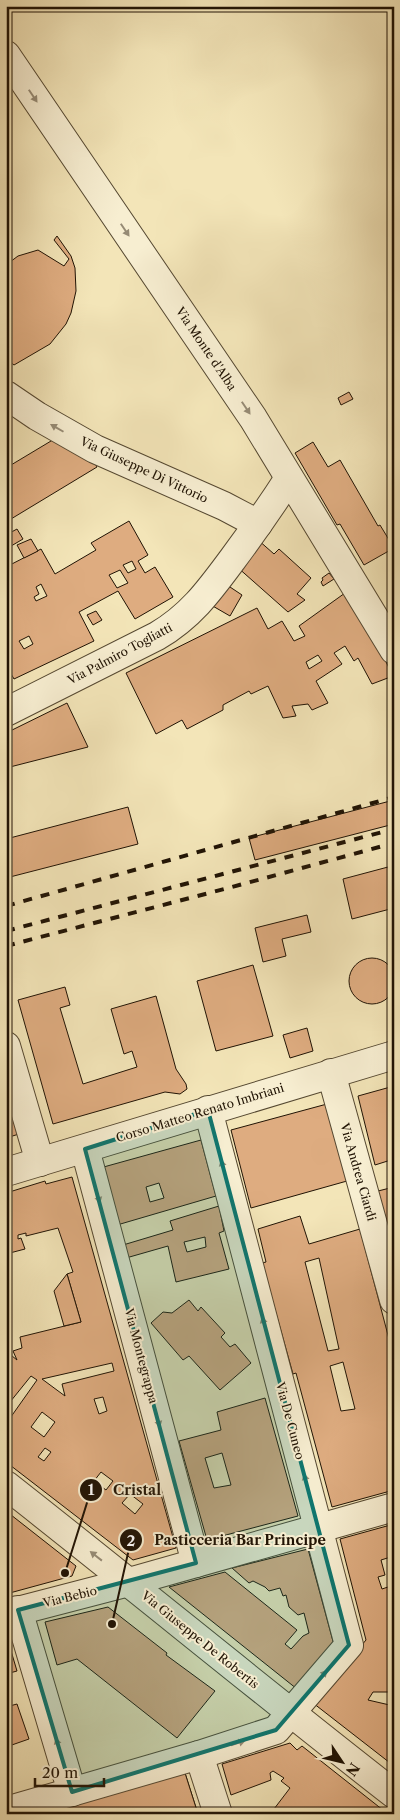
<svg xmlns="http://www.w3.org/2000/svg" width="400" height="1820" font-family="'Libre Caslon Text',serif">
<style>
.building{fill:#deac80;stroke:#201304;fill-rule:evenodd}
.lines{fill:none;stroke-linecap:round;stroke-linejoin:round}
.minor-casing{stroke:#554831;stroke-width:30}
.minor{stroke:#f7eed1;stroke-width:28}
.rail{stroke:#201304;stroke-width:4;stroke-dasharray:9 9;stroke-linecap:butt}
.oneway{fill:#968b75}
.marked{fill:#0f766e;fill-opacity:0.2;stroke:#0f766e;stroke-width:4;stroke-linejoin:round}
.labels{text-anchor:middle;stroke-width:4;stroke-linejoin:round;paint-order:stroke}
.street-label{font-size:12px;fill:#201304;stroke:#f7eed1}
.leader{fill:none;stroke:#201304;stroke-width:2}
.callout-dot{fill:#201304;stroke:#f7eed1;stroke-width:2}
.mark-label{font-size:15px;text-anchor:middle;font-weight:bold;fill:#fff}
.callout-label{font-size:14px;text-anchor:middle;font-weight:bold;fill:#201304;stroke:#f7eed1;stroke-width:4;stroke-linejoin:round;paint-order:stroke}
</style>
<rect width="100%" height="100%" fill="#f3e5b8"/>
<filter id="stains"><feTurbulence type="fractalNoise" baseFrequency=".004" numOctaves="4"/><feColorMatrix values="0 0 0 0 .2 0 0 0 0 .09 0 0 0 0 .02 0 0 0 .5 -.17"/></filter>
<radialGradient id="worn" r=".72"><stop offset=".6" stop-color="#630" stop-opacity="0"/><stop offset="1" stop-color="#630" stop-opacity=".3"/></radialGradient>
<g class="building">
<polygon points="57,236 71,256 75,268 76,291 71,313 66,324 50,344 14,365 6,359 6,265 18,256 38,250 64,266 69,259 54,240"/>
<polygon points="349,392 353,399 341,405 338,398"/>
<polygon points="56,438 91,456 97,467 6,522 6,468"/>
<polygon points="313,442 328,467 340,460 378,526 380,525 394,548 364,565 340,524 337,525 295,453"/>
<path d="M129,521L148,555L138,561L145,573L155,567L173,597L135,619L118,591L79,612L94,641L14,679L6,665V567L41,549L55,574L96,550L91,543ZM132,561L136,569L128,573L123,565ZM120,570L128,583L117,588L109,575ZM41,584L47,596L36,601L34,597L39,594L36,587ZM29,636L33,644L24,649L19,641Z"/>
<polygon points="17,529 23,539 6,549 6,535"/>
<polygon points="31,539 38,551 24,558 17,545"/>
<polygon points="257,539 274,554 279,549 311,578 297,594 305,600 288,612 236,566"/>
<polygon points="329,573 334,579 323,586 321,582 323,580 322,578"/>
<polygon points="224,583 242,595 230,616 211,605"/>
<path d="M345,593L365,619L393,676L372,684L358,658L354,661L345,646L334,653L342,664L316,681L328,703L312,710L308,704L292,706L296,716L283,718L268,686L251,694L249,691L223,705V710L187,729L182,720L156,734L126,673L257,608L268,629L282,621L294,641L305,636L299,626ZM318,655L322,661L309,669L306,662Z"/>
<polygon points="96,611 102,620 93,625 87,615"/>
<polygon points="67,703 88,747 6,768 6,733"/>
<polygon points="394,800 394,824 255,860 249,838"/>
<polygon points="128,807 138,844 6,878 6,839"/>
<polygon points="388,867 394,891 394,908 352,919 343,879"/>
<polygon points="307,915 311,932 282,939 286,956 263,962 255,928"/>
<circle cx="372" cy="981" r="23"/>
<polygon points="253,965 273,1036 216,1051 197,981"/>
<polygon points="65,987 70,1005 60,1008 83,1084 137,1067 132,1051 124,1054 111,1009 156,996 176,1069 186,1084 187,1089 180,1094 165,1092 53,1124 18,1000"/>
<polygon points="307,1028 313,1051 290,1058 283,1035"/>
<polygon points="394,1086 394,1159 375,1165 358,1096"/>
<polygon points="6,1088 19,1134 6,1138"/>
<polygon points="327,1104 347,1181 251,1208 231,1130"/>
<path d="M201,1140L216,1196L117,1225L100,1168ZM159,1183L164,1198L150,1202L146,1187Z"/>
<path d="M72,1177L176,1548L133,1560L6,1462V1420L8,1421L37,1380L31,1376L6,1407V1351L17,1360L13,1351L22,1348L20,1337L81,1322L67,1274L73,1272L58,1228L26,1236V1233L18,1235V1239L21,1238L25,1249L6,1254V1193L45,1181L46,1184ZM112,1363L114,1371L62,1384L65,1396L42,1379ZM103,1397L107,1411L99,1414L94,1399ZM42,1412L55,1422L44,1437L31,1427ZM45,1448L51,1452L44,1461L38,1457ZM101,1472L113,1481L106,1490L94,1481ZM130,1494L143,1504L135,1514L122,1503Z"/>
<polygon points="394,1187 394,1248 378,1191"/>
<path d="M219,1206L224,1231L219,1233L229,1269L176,1282L168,1246L126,1258L123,1245L173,1230L170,1221ZM205,1237L206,1247L187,1252L184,1242Z"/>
<path d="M300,1216L309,1244L360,1229L394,1358V1490L332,1507L296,1373L293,1374L262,1263L266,1262L258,1229ZM319,1258L339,1349L328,1351L305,1262ZM343,1362L355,1409L341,1411L330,1366Z"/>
<polygon points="67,1274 81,1322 64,1326 54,1291"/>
<polygon points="189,1300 198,1311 201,1307 225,1333 221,1337 230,1347 235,1344 251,1363 220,1390 189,1356 183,1360 151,1323 163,1312 172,1313"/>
<path d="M265,1398L298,1516L207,1540L179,1441L221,1430L217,1412ZM222,1453L231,1485L214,1488L205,1458Z"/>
<polygon points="6,1511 76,1566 72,1576 6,1594"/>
<polygon points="394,1524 394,1556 381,1560 385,1575 378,1577 382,1589 394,1585 394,1636 389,1666 392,1666 390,1692 373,1692 368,1700 394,1706 394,1766 313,1703 366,1640 340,1539"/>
<polygon points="308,1549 334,1645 297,1689 169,1587 225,1572 297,1630 285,1644 291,1649 303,1636 309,1633 304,1613 298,1615 289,1607 286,1595 283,1596 280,1588 269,1591 265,1587 253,1581 249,1583 232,1568"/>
<polygon points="108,1607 167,1653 166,1655 215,1691 177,1738 77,1659 57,1665 45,1622"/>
<polygon points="6,1634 17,1671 6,1674"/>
<polygon points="17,1704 29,1739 6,1747 6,1707"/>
<polygon points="290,1743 297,1750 302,1746 388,1814 280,1814 274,1809 290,1788 281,1781 284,1778 273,1771 270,1773 271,1780 231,1795 222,1764"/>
<polygon points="185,1773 198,1814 48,1814"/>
<polygon points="185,1773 198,1814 44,1814"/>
</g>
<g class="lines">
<defs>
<g id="minor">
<polyline points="6,55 253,418 394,650"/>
<polyline points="6,395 37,416 95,449 224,506 258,524"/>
<path d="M6,712L157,636C191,616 209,591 232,560C252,533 271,506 289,478"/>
<polyline points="6,1046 40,1162"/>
<polyline points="331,1073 394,1300"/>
<polyline points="85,1149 196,1563"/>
<polyline points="6,1172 394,1055"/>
<path d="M6,1485C136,1587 263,1692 394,1794"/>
<polyline points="18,1610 72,1792"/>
<polyline points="6,1614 129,1582 394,1507"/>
<polyline points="199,1755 218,1814"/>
<polyline points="6,1811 199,1755 276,1730 349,1645 208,1110"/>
</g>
</defs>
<use href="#minor" class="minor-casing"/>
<use href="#minor" class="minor"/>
<g class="rail">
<polyline points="6,906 394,797"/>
<polyline points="6,931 394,829"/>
<polyline points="6,946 232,887 394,843"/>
</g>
</g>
<defs><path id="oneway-solid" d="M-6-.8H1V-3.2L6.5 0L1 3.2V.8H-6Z" transform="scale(1.25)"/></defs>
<g class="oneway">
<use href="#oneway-solid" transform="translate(33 96) rotate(56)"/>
<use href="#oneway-solid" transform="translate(125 230) rotate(56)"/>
<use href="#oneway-solid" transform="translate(246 408) rotate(56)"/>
<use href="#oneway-solid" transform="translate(57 428) rotate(-150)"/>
<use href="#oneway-solid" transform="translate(223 1167) rotate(-105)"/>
<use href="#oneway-solid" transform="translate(98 1196) rotate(75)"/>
<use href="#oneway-solid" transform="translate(264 1324) rotate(-105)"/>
<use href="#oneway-solid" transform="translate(158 1420) rotate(75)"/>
<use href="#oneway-solid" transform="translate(306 1481) rotate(-105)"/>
<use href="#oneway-solid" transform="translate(96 1556) rotate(-142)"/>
<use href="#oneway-solid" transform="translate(322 1676) rotate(-49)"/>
<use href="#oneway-solid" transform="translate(238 1743) rotate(-18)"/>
<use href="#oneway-solid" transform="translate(58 1745) rotate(-107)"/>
</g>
<path class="marked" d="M208,1110L349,1645L276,1730L72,1792L18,1610L196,1563L85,1149Z"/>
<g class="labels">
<g class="street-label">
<text transform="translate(206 349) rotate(56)" y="4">Via Monte d'Alba</text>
<text transform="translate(144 470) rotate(25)" y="4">Via Giuseppe Di Vittorio</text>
<text transform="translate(120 654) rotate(-28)" y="4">Via Palmiro Togliatti</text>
<text transform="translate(200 1113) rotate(-17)" y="4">Corso Matteo Renato Imbriani</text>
<text transform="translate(358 1172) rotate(74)" y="4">Via Andrea Ciardi</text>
<text transform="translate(141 1356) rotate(75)" y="4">Via Montegrappa</text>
<text transform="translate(290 1421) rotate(75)" y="4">Via De Cuneo</text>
<text transform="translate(70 1597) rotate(-14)" y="4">Via Bebio</text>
<text transform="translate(200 1640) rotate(39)" y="4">Via Giuseppe De Robertis</text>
</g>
</g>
<path class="leader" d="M65 1573L91 1490M112 1624L131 1540"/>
<g class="callout-dot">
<circle cx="65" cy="1573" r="5"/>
<circle cx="112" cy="1624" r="5"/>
<circle cx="91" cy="1490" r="12"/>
<circle cx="131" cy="1540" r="12"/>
</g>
<g class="mark-label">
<text x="91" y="1495">1</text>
<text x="131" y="1546">2</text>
</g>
<g class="callout-label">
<text x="137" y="1495">Cristal</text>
<text x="240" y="1545">Pasticceria Bar Principe</text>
</g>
<rect width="400" height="1820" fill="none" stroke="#f3e5b8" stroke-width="25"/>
<rect x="8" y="8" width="385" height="1805" fill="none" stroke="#201304" stroke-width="2.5"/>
<rect x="12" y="12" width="375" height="1795" fill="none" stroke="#201304"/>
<g transform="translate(342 1762) rotate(125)" stroke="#f7eed1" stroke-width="4" paint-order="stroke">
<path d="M0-4L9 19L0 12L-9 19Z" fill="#201304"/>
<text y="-8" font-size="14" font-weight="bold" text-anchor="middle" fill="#201304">N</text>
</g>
<path d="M35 1778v8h69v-8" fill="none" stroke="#201304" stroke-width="2.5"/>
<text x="42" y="1778" font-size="15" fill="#201304" stroke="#f7eed1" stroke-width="4" paint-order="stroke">20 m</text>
<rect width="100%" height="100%" filter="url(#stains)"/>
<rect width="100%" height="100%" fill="url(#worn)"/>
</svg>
